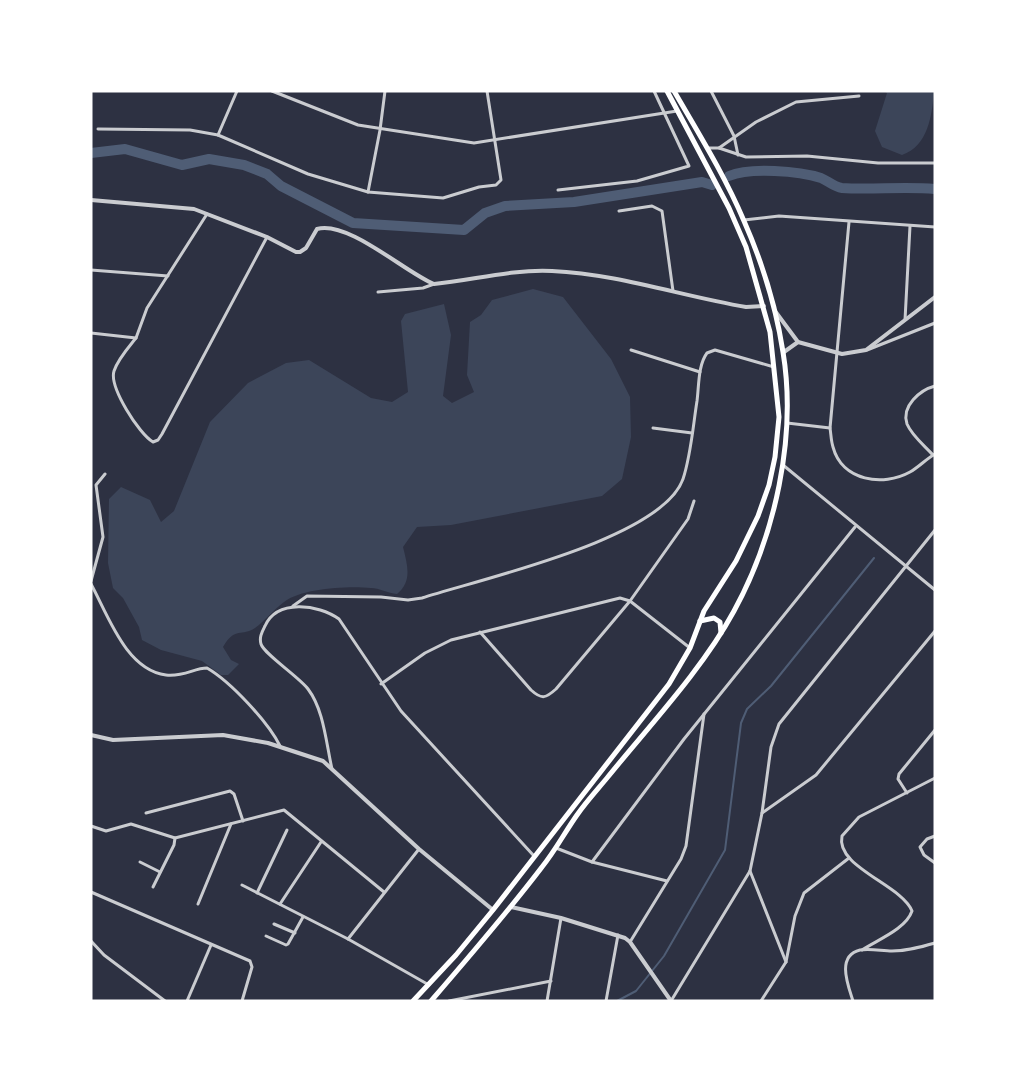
<svg xmlns="http://www.w3.org/2000/svg" width="1026" height="1092" font-family="'Golos Text',sans-serif">
<style>
.green{fill:#3c4559}
.lines{fill:none;stroke-linecap:round;stroke-linejoin:round}
.stream{stroke:#4f5d75;stroke-width:2}
.river{stroke:#4f5d75;stroke-width:10}
.minor{stroke:#caccd0;stroke-width:3}
.tertiary{stroke:#caccd0;stroke-width:4}
.trunk{stroke:#fff;stroke-width:5}
</style>
<rect width="100%" height="100%" fill="#2d3142"/>
<g class="green">
<path d="M884,91H934C932,116 928,146 902,155L882,147L875,131L887,93Z"/>
<path d="M533,289L563,297L611,359L630,397L631,437L622,479L602,496L451,525L417,527L403,547C407,564 413,581 397,594C388,593 379,588 371,588C347,586 303,588 284,602C273,610 265,621 255,628C242,637 235,626 223,647L231,660L239,664L228,675H221L202,661L161,650L142,640L139,627L123,598L113,588L108,563L109,499L121,487L150,500L161,522L174,511L210,422L248,383L286,363L309,360L371,398L392,402L408,392L401,321L405,314L444,304L451,335L443,396L452,403L474,392L467,375L470,322L481,315L492,300Z"/>
</g>
<g class="lines">
<polyline class="stream" points="617,1001 636,991 664,956 725,850 741,723 747,709 771,686 874,558"/>
<g class="river">
<polyline points="91,153 125,149 182,165 209,159 244,165 267,174 281,186 353,223 464,230 485,213 505,206 574,202 702,182 712,185"/>
<path d="M729,176C750,167 799,171 821,178C828,181 834,187 842,188C873,190 904,186 935,189"/>
</g>
<g class="minor">
<polyline points="272,91 358,125 474,143 677,111"/>
<polyline points="711,91 734,136 738,155"/>
<polyline points="98,129 190,130 218,135 308,174 368,192 443,198 479,187 496,185 501,180 487,91"/>
<polyline points="218,135 237,91"/>
<polyline points="707,148 719,148 746,157 807,156 878,163 935,163"/>
<polyline points="719,148 756,122 796,102 859,96"/>
<polyline points="558,190 637,181 689,166 654,91"/>
<polyline points="368,192 380,130 385,91"/>
<polyline points="619,211 652,206 662,211 673,291"/>
<polyline points="744,220 779,216 935,227"/>
<path d="M849,222L830,428C831,434 831,441 833,447C842,481 883,487 910,472C919,467 926,459 935,454"/>
<polyline points="91,270 168,276"/>
<polyline points="378,292 423,288 434,284"/>
<polyline points="905,320 910,226"/>
<polyline points="91,333 136,338 147,308 207,214"/>
<path d="M136,338C128,348 118,359 114,371C109,387 139,434 153,442L158,440L162,434L267,237"/>
<polyline points="631,350 700,372"/>
<polyline points="867,350 935,323"/>
<polyline points="787,423 830,428"/>
<polyline points="653,428 692,433"/>
<path d="M933,455C925,446 912,436 907,424C901,406 920,390 935,386"/>
<polyline points="783,465 935,590"/>
<polyline points="91,581 103,537 96,485 105,474"/>
<path d="M91,584C108,615 126,670 166,675C184,677 194,668 207,668C231,682 268,722 280,746"/>
<path d="M293,606L307,596L381,597L408,600L422,598C480,579 662,539 683,479C691,455 693,426 697,401C699,386 698,365 707,353L715,350L774,367"/>
<path d="M480,632L531,690C542,700 546,698 556,689L630,601L688,519L694,501"/>
<polyline points="381,684 425,653 451,640 620,598 630,601 690,648"/>
<path d="M332,769C326,743 324,710 308,689C299,677 264,654 261,644C259,637 262,632 265,626C277,599 318,604 339,619L401,711L534,856"/>
<polyline points="907,793 898,779 899,774 935,730"/>
<polyline points="146,813 230,791 234,794 243,821"/>
<polyline points="762,813 816,775 935,631"/>
<polyline points="91,826 106,831 131,824 175,838 284,810 384,892"/>
<polyline points="935,836 927,839 920,847 924,855 935,863"/>
<polyline points="556,848 592,862 667,881"/>
<polyline points="140,862 160,872"/>
<polyline points="592,862 684,739 855,527"/>
<polyline points="750,871 786,962"/>
<polyline points="242,885 348,939 429,985"/>
<polyline points="153,887 174,845 175,838"/>
<polyline points="91,892 250,961 252,967 242,1001"/>
<polyline points="257,893 287,830"/>
<polyline points="198,904 231,824"/>
<polyline points="280,904 321,842"/>
<polyline points="274,924 295,933"/>
<polyline points="266,936 286,945 288,944 303,917"/>
<polyline points="348,939 419,849"/>
<polyline points="91,941 104,955 165,1001"/>
<polyline points="630,942 681,859 686,846 704,714"/>
<path d="M862,950C877,940 906,929 912,911C902,885 835,867 842,836L859,817L935,778"/>
<polyline points="187,1001 211,945"/>
<polyline points="449,1001 551,981"/>
<polyline points="547,1001 561,918"/>
<polyline points="606,1001 618,935"/>
<polyline points="671,1001 750,871 762,813 771,747 779,724 935,530"/>
<polyline points="761,1001 786,962 795,916 804,893 849,858"/>
<path d="M853,1001C848,985 836,956 860,950C870,948 882,951 892,951C907,951 921,947 935,943"/>
</g>
<g class="tertiary">
<path d="M91,200L194,209L267,237L296,252H300L306,248L317,229C348,220 406,273 434,284C474,280 512,269 552,271C618,274 681,296 746,307L764,306"/>
<polyline points="775,311 798,342 842,354 866,350 935,297"/>
<polyline points="784,352 798,342"/>
<polyline points="91,735 113,740 223,735 268,743 323,761 419,849 493,910"/>
<polyline points="511,907 561,918 625,938 630,942 671,1001"/>
</g>
<g class="trunk">
<polyline points="700,621 714,618 720,622 721,633"/>
<polyline points="413,1001 456,955 493,910 669,684 690,648 704,611 736,561 758,516 769,485 775,457 779,417 770,332 746,247 729,208 667,91"/>
<path d="M431,1001C469,957 507,913 542,867C555,851 565,832 577,815C586,802 597,790 607,778C649,726 702,670 734,611C775,536 797,437 783,352C776,307 762,262 744,221C725,176 699,134 674,91"/>
</g>
</g>
<rect width="1026" height="1092" fill="none" stroke="#ffffff" stroke-width="185"/>
</svg>
